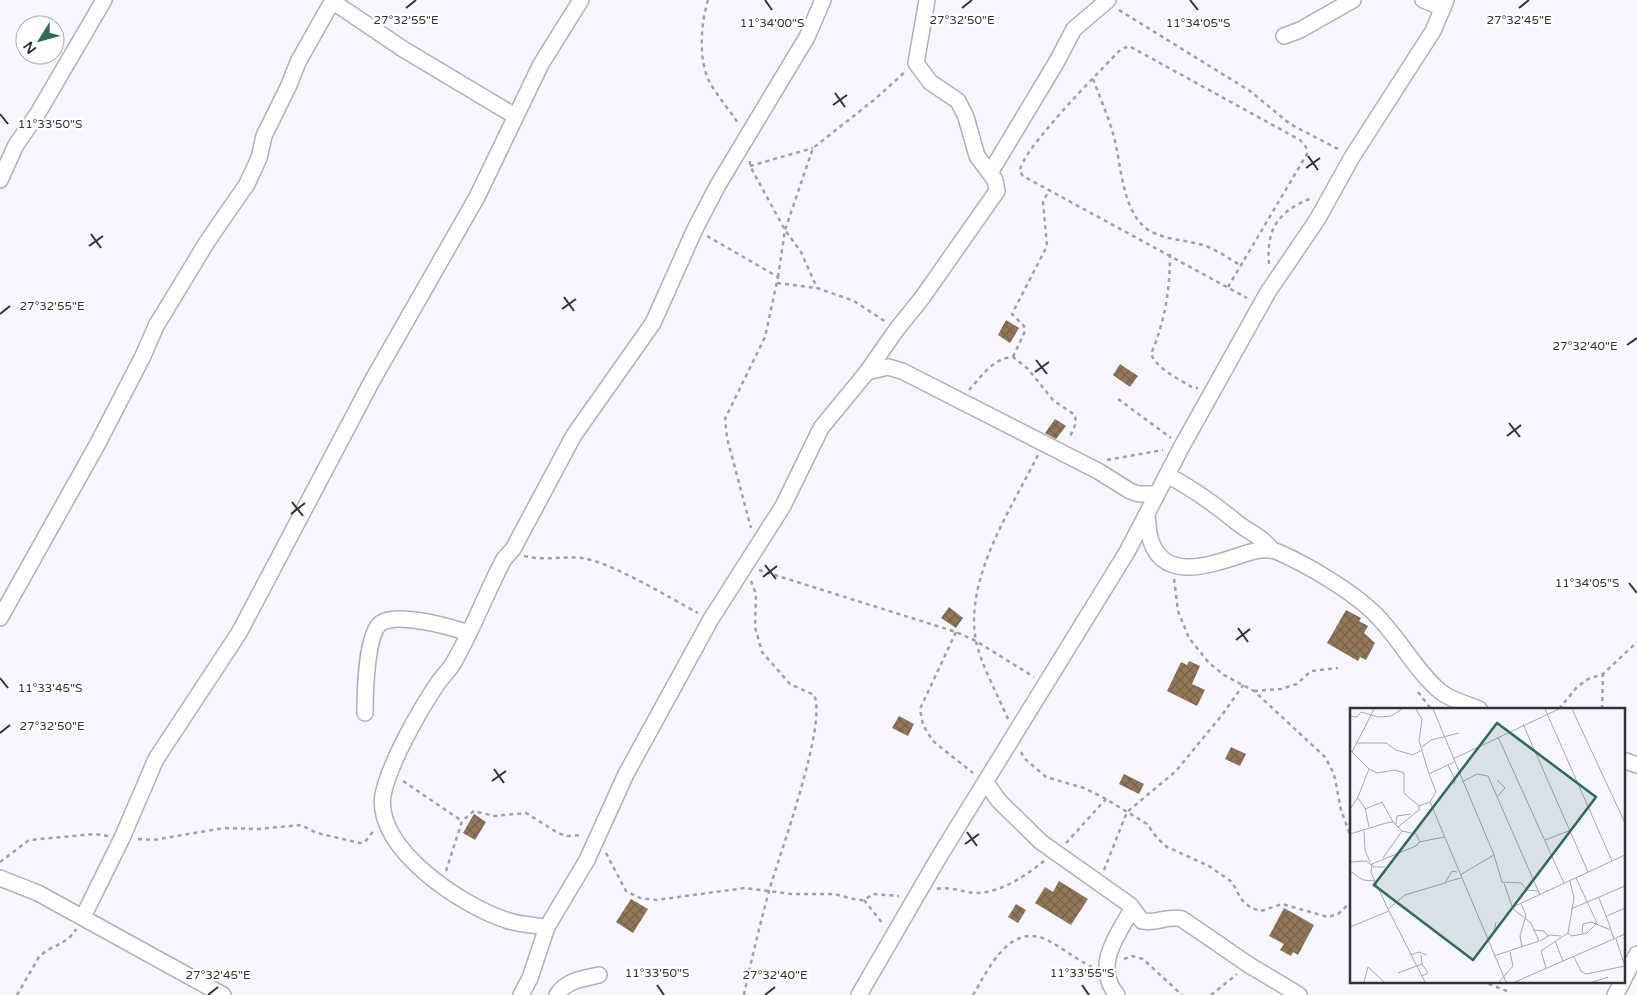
<svg xmlns="http://www.w3.org/2000/svg" width="1637" height="995" font-family="'Varela Round',sans-serif">
<style>
.building{fill:url(#building-cross-hatch)}
.lines{fill:none;stroke-linecap:round;stroke-linejoin:round}
.street-casing{stroke:#afb1b9;stroke-width:18}
.path{stroke:#a0a1a7;stroke-width:2.5;stroke-dasharray:4 4;stroke-linecap:butt}
.street{stroke:#fff;stroke-width:15}
.ticks{fill:none;stroke:#313235;stroke-width:2}
.inset-road{fill:none;stroke:#a7a8ae;stroke-width:1}
.view{fill:#306b56;fill-opacity:0.15;stroke:#306b56;stroke-width:2.5}
.inset-edge{fill:none;stroke:#313235;stroke-width:2.5}
.ticks-label{font-size:12px;text-anchor:middle;fill:#313235;stroke:#fff;stroke-width:4.5;stroke-linejoin:round;paint-order:stroke}
</style>
<defs>
<pattern id="building-cross-hatch" width="8" height="8" patternUnits="userSpaceOnUse" patternTransform="scale(1.25)"><rect width="8" height="8" fill="#937759"/><path d="M0 0l8 8M0 8l8-8" fill="none" stroke="#79624a"/></pattern>
</defs>
<rect width="100%" height="100%" fill="#f5f6ff"/>
<g class="building">
<polygon points="1006,320 1019,328 1010,343 998,335"/>
<polygon points="1120,364 1138,376 1130,387 1113,375"/>
<polygon points="1055,419 1066,426 1056,439 1045,433"/>
<polygon points="949,607 963,618 956,628 941,618"/>
<polygon points="1346,610 1361,618 1359,621 1368,626 1364,633 1375,643 1366,660 1360,657 1358,661 1327,643"/>
<polygon points="1189,661 1200,666 1192,684 1205,690 1197,706 1167,691 1181,662 1187,665"/>
<polygon points="899,716 914,724 908,736 892,728"/>
<polygon points="1231,747 1246,754 1240,766 1225,759"/>
<polygon points="1124,774 1144,784 1139,794 1119,784"/>
<polygon points="474,814 486,822 475,840 463,833"/>
<polygon points="1059,881 1088,899 1071,925 1035,903 1045,887 1053,892"/>
<polygon points="631,899 648,909 633,933 616,922"/>
<polygon points="1016,904 1026,910 1018,923 1008,917"/>
<polygon points="1284,908 1314,925 1298,955 1293,952 1291,956 1280,950 1284,944 1269,936"/>
</g>
<g class="lines">
<defs>
<g id="street">
<polyline points="1423,0 1443,8"/>
<polyline points="332,1 403,49 515,116"/>
<polyline points="1284,36 1300,30 1353,0"/>
<polyline points="990,173 1056,63 1074,29 1108,0"/>
<polyline points="0,180 16,145 38,113 104,0"/>
<polyline points="867,372 897,329 922,298 997,191 995,180 977,156 966,117 958,101 930,82 916,63 927,0"/>
<path d="M1167,475C1192,488 1213,503 1235,521C1248,532 1262,536 1272,550"/>
<path d="M1147,515C1148,521 1148,528 1149,534C1160,583 1208,566 1241,555C1252,551 1267,547 1278,552C1308,565 1355,593 1377,616C1398,637 1419,675 1441,692C1451,700 1467,704 1479,709"/>
<polyline points="0,618 97,445 143,356 156,326 207,242 247,184 259,158 264,136 289,85 298,62 333,0"/>
<path d="M365,713C365,696 366,633 381,623C398,612 450,627 469,633"/>
<polyline points="1623,760 1637,765"/>
<path d="M986,783L999,801L1041,842L1130,905L1142,921C1157,924 1168,915 1182,919L1249,965L1299,995"/>
<polyline points="0,878 38,893 223,995"/>
<polyline points="83,917 122,838 156,759 239,633 372,381 477,197 541,64 581,0"/>
<path d="M547,927C533,925 519,925 506,920C462,906 374,848 383,795C389,764 420,709 438,683C443,676 450,669 454,662C473,629 486,593 504,559L513,549L574,435L653,323L695,229L718,185L807,37L823,0"/>
<polyline points="1623,980 1637,954"/>
<polyline points="521,995 530,978 547,927 587,860 626,774 711,619 783,506 821,428 867,372 888,367 902,371 1098,471 1130,491 1139,494 1157,494"/>
<path d="M557,995C566,980 583,979 599,975"/>
<polyline points="859,995 939,857 1127,552 1182,446 1268,292 1317,220 1352,157 1433,31 1446,0"/>
<path d="M1117,995C1093,966 1117,936 1132,909"/>
<polyline points="1615,995 1623,981"/>
</g>
</defs>
<use href="#street" class="street-casing"/>
<g class="path">
<path d="M708,0C701,23 698,58 709,81C717,96 729,109 738,123"/>
<polyline points="1119,10 1250,91 1290,124 1340,150"/>
<path d="M1093,79C1100,98 1109,118 1114,137C1122,167 1122,219 1154,233C1169,240 1185,240 1199,244C1213,247 1228,258 1240,265"/>
<polyline points="750,161 750,166 785,230 801,252 817,288 854,301 886,322"/>
<polyline points="750,166 813,148"/>
<polyline points="707,236 778,277 765,337 725,419 727,438 751,528"/>
<path d="M1170,254C1170,290 1165,321 1151,354C1158,370 1178,378 1193,388H1198"/>
<path d="M1269,264C1266,229 1278,211 1312,198"/>
<polyline points="778,277 785,230 813,148 874,100 905,72"/>
<polyline points="777,283 817,288"/>
<path d="M1228,287L1307,154L1306,147L1300,140L1129,46L1120,50C1103,68 1018,153 1020,172L1023,176L1247,298"/>
<polyline points="1013,357 1025,331 1024,326 1012,314 1047,246 1043,202 1049,190"/>
<path d="M969,390C982,376 993,358 1013,357L1028,369L1053,400L1075,415L1076,423L1069,439"/>
<polyline points="1118,399 1171,438"/>
<polyline points="1107,460 1163,450"/>
<path d="M524,556C546,561 561,556 582,558C611,562 670,598 698,613"/>
<polyline points="759,570 956,632 976,641 1034,677"/>
<polyline points="1174,579 1178,611 1189,638 1209,663 1224,675 1254,691 1325,757 1334,774 1341,810 1351,837"/>
<polyline points="956,632 920,709 923,725 933,741 973,773"/>
<polyline points="1254,691 1281,689 1297,684 1311,671 1338,668"/>
<polyline points="1418,692 1431,709"/>
<polyline points="1559,709 1577,687 1588,679 1603,674 1637,642"/>
<polyline points="1602,709 1603,674"/>
<path d="M1008,719C999,698 980,662 976,641C964,579 1011,509 1038,455"/>
<polyline points="1021,752 1024,758 1046,777 1084,788 1106,799 1147,824 1157,838 1167,847 1209,866 1232,882 1241,899 1251,908 1261,911 1282,904 1328,917 1338,914 1351,902"/>
<polyline points="403,781 462,821"/>
<polyline points="138,839 153,840 224,828 258,829 301,825 317,833 360,843 365,842 374,830"/>
<polyline points="1066,843 1106,799"/>
<polyline points="606,853 626,891 640,898 656,900 745,888 791,894 834,894 857,900 864,900 873,894 899,896"/>
<polyline points="0,862 29,840 95,834 108,836"/>
<polyline points="1104,870 1127,812 1176,771 1222,715 1244,684"/>
<polyline points="446,871 462,821 474,811 494,816 526,813 558,833 567,836 582,835"/>
<path d="M937,889C950,886 962,892 975,893C1001,893 1025,876 1044,861"/>
<polyline points="864,900 883,924"/>
<polyline points="1124,959 1132,956 1143,959 1182,995"/>
<polyline points="1481,981 1507,991"/>
<path d="M17,995L39,957C52,944 66,946 76,929"/>
<path d="M744,995C751,960 760,925 769,891C779,856 828,723 814,695L790,684L762,652L755,627L756,594L751,581"/>
<path d="M973,995C988,970 1010,920 1049,941C1064,949 1077,960 1092,967"/>
<polyline points="1211,995 1237,974"/>
</g>
<use href="#street" class="street"/>
</g>
<path class="ticks" d="M765,0L772,10M1190,0L1198,10M406,8L416,0M962,8L972,0M1519,8L1529,0M835,93L845,107M833,105L847,95M0,114L8,124M1308,156L1318,170M1306,168L1320,158M91,234L101,248M89,246L103,236M564,297L574,311M562,309L576,299M0,314L10,306M1627,345L1637,338M1036,360L1047,374M1035,372L1049,362M1509,423L1520,437M1507,436L1521,425M292,502L303,516M291,514L305,503M765,565L776,579M763,577L777,566M1629,583L1637,593M1238,628L1248,642M1236,640L1250,629M0,678L8,688M0,733L10,725M494,769L504,783M492,781L506,771M967,832L977,846M965,844L979,834M657,985L664,995M1082,985L1089,995M208,995L218,987M765,995L775,987"/>
<g transform="translate(1350 708)">
<rect width="275" height="275" fill="#f5f6ff"/>
<path class="inset-road" d="M66,1L72,11L69,33L79,66M83,1L144,147L110,167M195,1L262,153M222,1L275,115M0,8L7,9L11,4L28,9L41,8L52,1M173,16L238,164M148,29L214,175M6,35H36L46,42L63,47L72,42M72,39L81,32L109,25M0,42L19,61L8,89L0,101M2,44L24,1M103,51L209,1M98,57L105,71L104,76M19,61L27,65L45,62L54,65V85L69,98M147,72L155,80L148,88M112,74L127,66L138,68L190,187M8,90L15,100L19,119M80,94L156,274M15,101L32,94L43,114M46,116L47,108L61,106M48,119L69,102V98L80,94L86,84L79,66L104,54M14,123L15,142L20,154M0,126L36,115L43,114L52,123M195,132L221,122M144,147L152,174L171,175L177,182L188,183M33,150L52,123L66,126L70,134M0,154L16,153L24,159H35M0,163L13,172L25,173M226,170L247,215M220,173L224,190L218,225L222,228L237,225L247,215M96,174L111,170M249,190L261,221M171,196L176,207L170,228L172,239M163,199L275,147M38,201L21,165L22,156L66,138L69,134L94,129M221,201L275,178M257,208L275,200M0,219L39,203M183,222L194,223L198,228M232,225L233,216L241,214L261,222L264,231M266,231L275,258M137,232L144,224L146,214M190,233L200,227L211,228M205,233L213,253M60,247L69,244L77,247M144,248L189,233L181,215L163,201L154,175M224,249L231,263L236,266L275,258M72,256L78,265L72,268M196,260L191,243L218,225M48,265L72,256L71,247M14,274L18,259L34,274M75,274L38,201L55,187L95,175L102,163L107,164M149,274L163,258L160,244M165,274L275,226M243,274L258,269"/>
<path class="view" d="M147,15L246,89L123,252L24,177Z"/>
<rect width="275" height="275" class="inset-edge"/>
</g>
<g class="ticks-label">
<text x="406" y="24">27°32'55"E</text>
<text x="962" y="24">27°32'50"E</text>
<text x="1519" y="24">27°32'45"E</text>
<text x="772" y="27">11°34'00"S</text>
<text x="1198" y="27">11°34'05"S</text>
<text x="50" y="128">11°33'50"S</text>
<text x="52" y="310">27°32'55"E</text>
<text x="1585" y="350">27°32'40"E</text>
<text x="1587" y="587">11°34'05"S</text>
<text x="50" y="692">11°33'45"S</text>
<text x="52" y="730">27°32'50"E</text>
<text x="657" y="977">11°33'50"S</text>
<text x="1082" y="977">11°33'55"S</text>
<text x="218" y="979">27°32'45"E</text>
<text x="775" y="979">27°32'40"E</text>
</g>
<g transform="translate(40 40) rotate(233)"><circle r="24" fill="#ffffff" stroke="#adadae"/>
<path d="M0-4L9 19L0 12L-9 19Z" fill="#306b56"/>
<text y="-8" font-size="14" font-weight="bold" text-anchor="middle" fill="#313235">N</text>
</g>
</svg>
